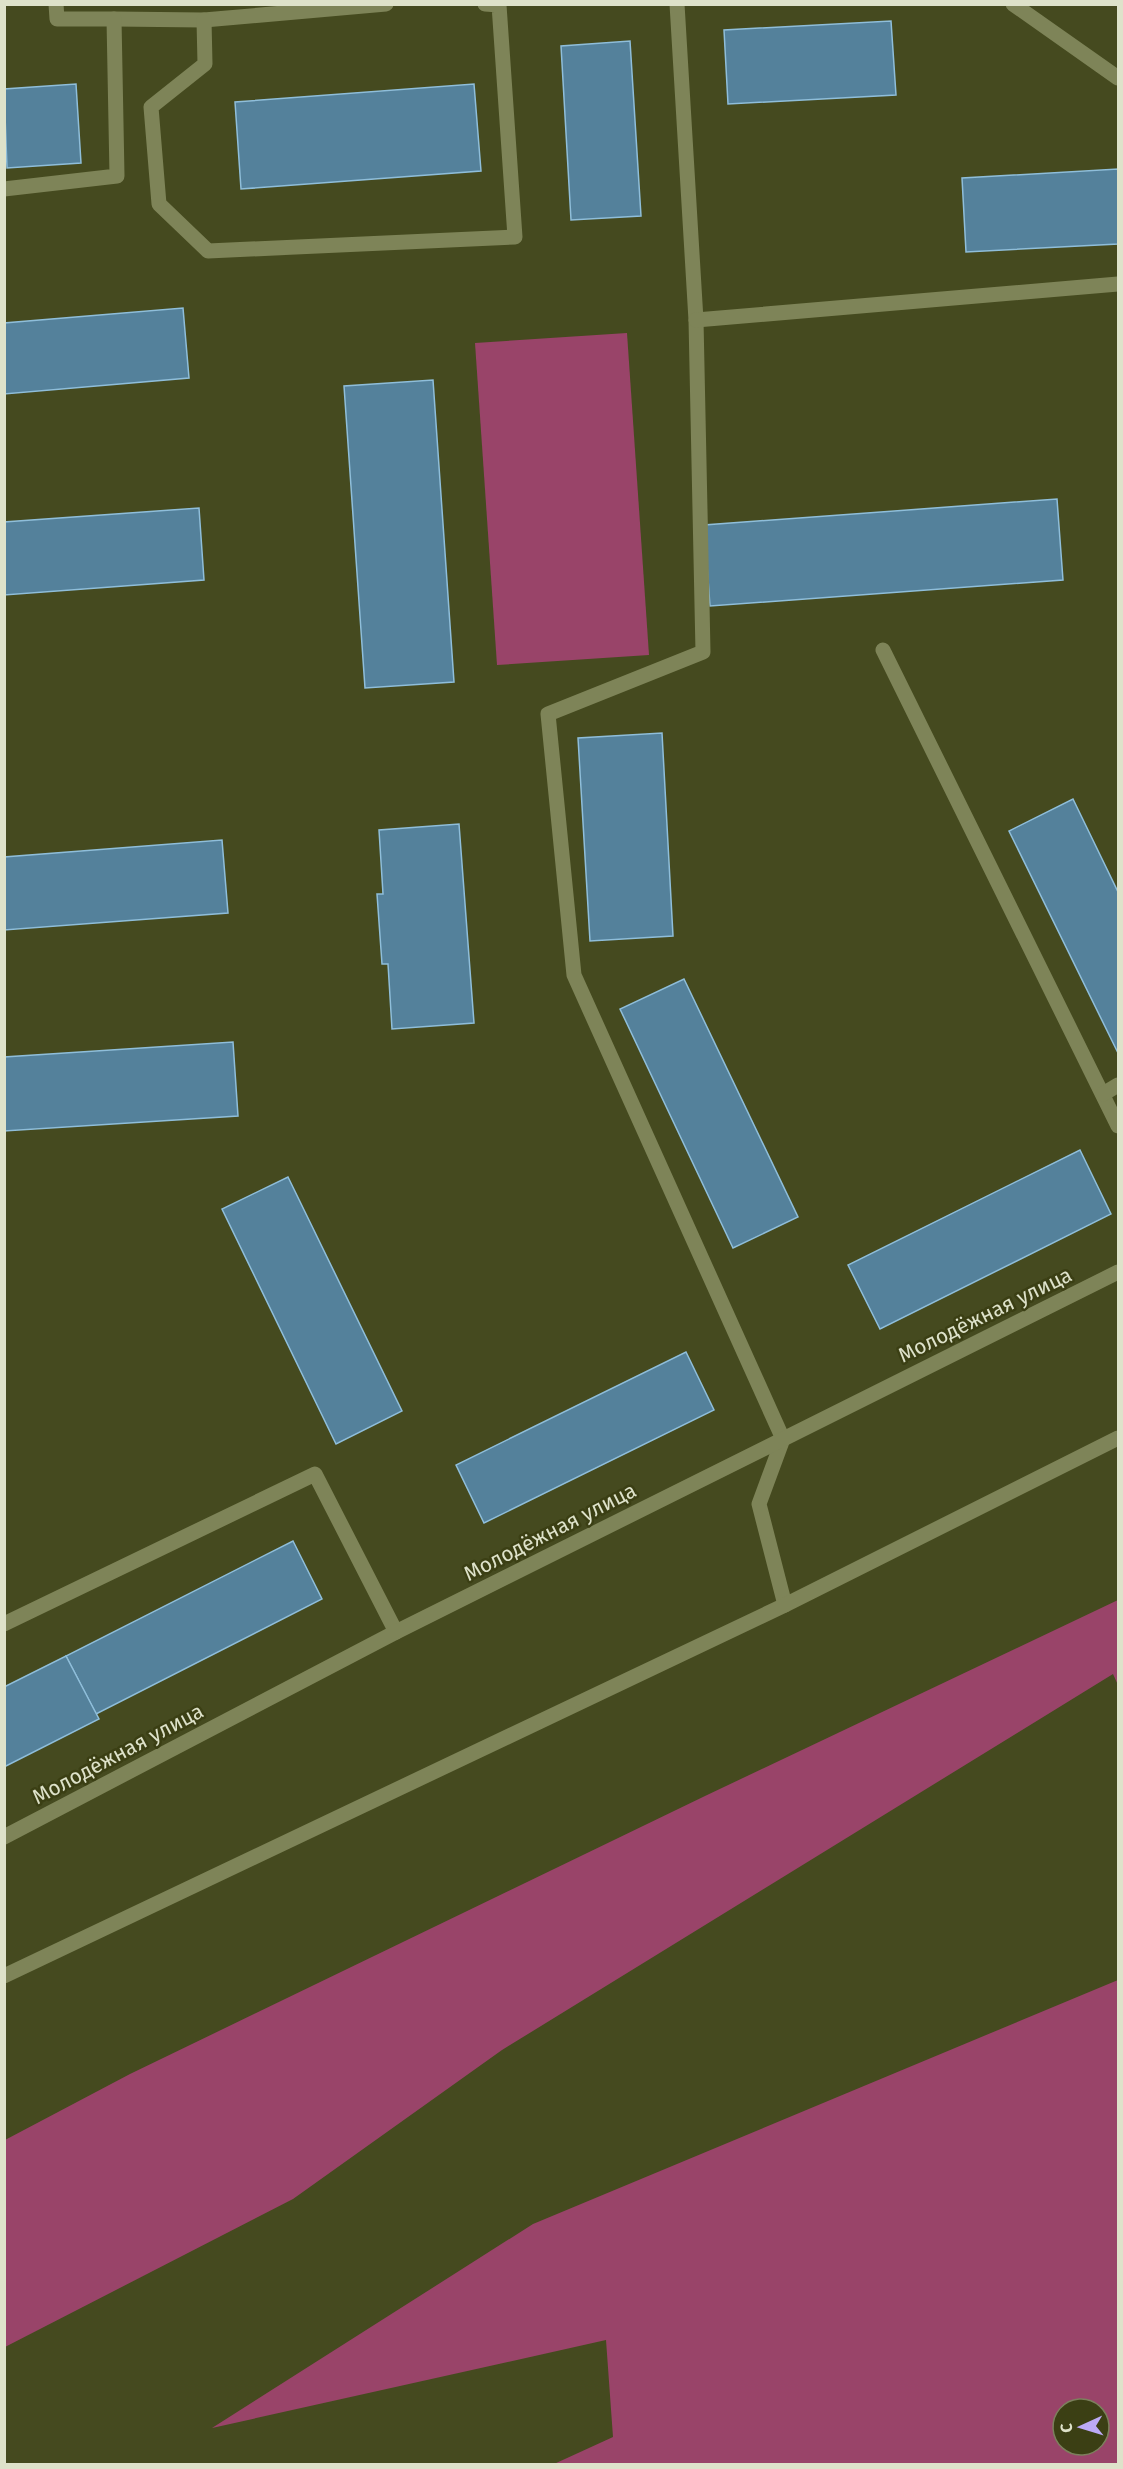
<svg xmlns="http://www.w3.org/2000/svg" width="1123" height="2469" font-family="'Fira Sans',sans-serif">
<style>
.green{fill:#994469;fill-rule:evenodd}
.building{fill:#54819b;stroke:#8fbeda;stroke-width:1.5}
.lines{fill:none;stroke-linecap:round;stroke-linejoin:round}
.service{stroke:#7e8458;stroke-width:15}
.minor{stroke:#7e8458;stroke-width:15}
.tertiary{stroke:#7e8458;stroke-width:15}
.labels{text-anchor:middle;stroke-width:5;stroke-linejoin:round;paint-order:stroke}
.street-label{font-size:21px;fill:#dee2ca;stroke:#3b3f14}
</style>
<rect width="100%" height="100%" fill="#454a1f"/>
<g class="green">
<polygon points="627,333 649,655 497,665 475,343"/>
<polygon points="1118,1600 1118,1685 1113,1674 502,2050 293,2199 5,2347 5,2140 130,2074 705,1796"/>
<path d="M1118,1980V2464H554L613,2437L606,2340L212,2428L533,2224ZM1063,2409H1099V2445H1063Z"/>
</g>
<g class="building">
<polygon points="891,21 896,95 728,104 724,30"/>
<polygon points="630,41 641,216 571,220 561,46"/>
<polygon points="76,84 81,163 7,168 4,89"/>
<polygon points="474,84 481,171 241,189 235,102"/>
<polygon points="1118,169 1118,244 966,252 962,178"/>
<polygon points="183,308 189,378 4,394 4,323"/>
<polygon points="433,380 454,682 365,688 344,386"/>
<polygon points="1057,499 1063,580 710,606 704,525"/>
<polygon points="199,508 204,580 4,595 4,522"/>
<polygon points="662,733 673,936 590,941 578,738"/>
<polygon points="1073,799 1118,892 1118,1053 1009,831"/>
<polygon points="459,824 474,1023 392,1029 388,964 382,964 377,894 383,894 379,830"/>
<polygon points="222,840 228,913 4,930 4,857"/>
<polygon points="684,979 798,1217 733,1248 620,1009"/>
<polygon points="233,1042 238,1116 4,1131 4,1057"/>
<polygon points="1080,1150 1111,1214 880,1329 848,1265"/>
<polygon points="288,1177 402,1411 336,1444 222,1209"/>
<polygon points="686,1352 714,1410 484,1523 456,1465"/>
<polygon points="293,1541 322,1599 96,1714 66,1656"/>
<polygon points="66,1656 99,1719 4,1767 4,1687"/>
</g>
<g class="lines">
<g class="service">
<polyline points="677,4 696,320 703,652 548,714 574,975 783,1439 759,1504 785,1605"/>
<polyline points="1013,4 1118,78"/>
<polyline points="114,19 204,20 386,4"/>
<polyline points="204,20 205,64 151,107 159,204 208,251 515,237 499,5 485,4"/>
<polyline points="4,189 117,176 114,19 57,19 56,4"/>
<polyline points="696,320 1118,284"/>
<polyline points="883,650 1118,1126"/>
<polyline points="1103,1094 1118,1085"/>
<polyline points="4,1624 315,1474 396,1632"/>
</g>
<polyline class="minor" points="4,1837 396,1632 1118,1272"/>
<polyline class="tertiary" points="4,1976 785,1605 1118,1438"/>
</g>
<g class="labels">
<g class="street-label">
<text transform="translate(985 1315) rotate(-26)" y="7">Молодёжная улица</text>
<text transform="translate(550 1532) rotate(-27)" y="7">Молодёжная улица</text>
<text transform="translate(118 1754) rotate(-28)" y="7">Молодёжная улица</text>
</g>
</g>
<rect width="1123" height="2469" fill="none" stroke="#dee2ca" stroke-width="12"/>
<g transform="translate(1081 2427) rotate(266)"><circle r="28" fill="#3b3f14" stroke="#7c805d" stroke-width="1.5"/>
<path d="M0-4.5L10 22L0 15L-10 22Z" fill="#bcaaf6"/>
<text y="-9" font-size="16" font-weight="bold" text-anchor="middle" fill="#dee2ca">С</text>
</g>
</svg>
